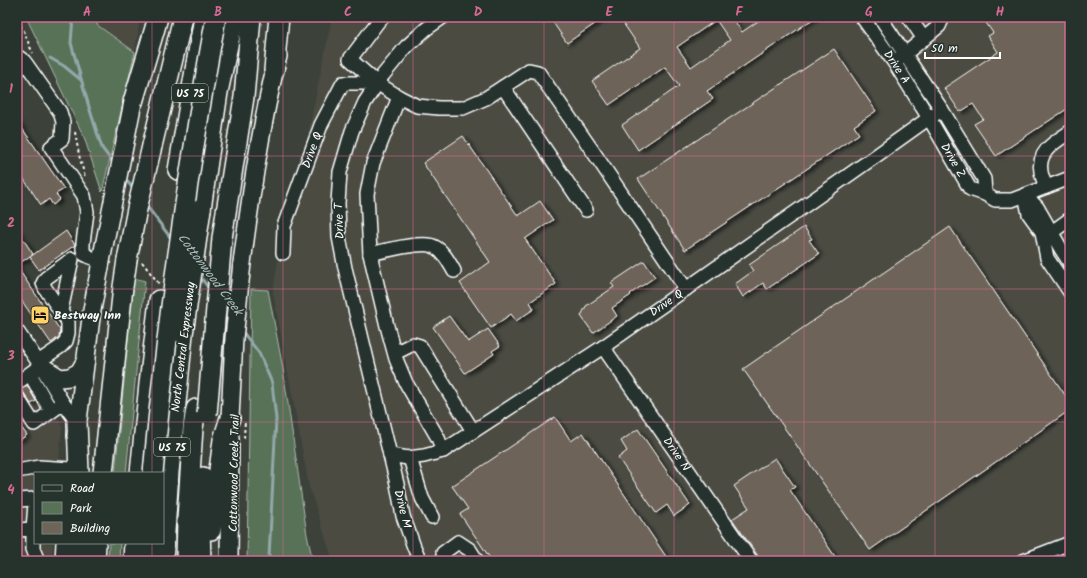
<svg xmlns="http://www.w3.org/2000/svg" width="1087" height="578" font-family="Kalam,sans-serif">
<style>
.built{fill:#4b4c43}
.green{fill:#587258;stroke:#acb8ac}
.lines{fill:none;stroke-linecap:round;stroke-linejoin:round}
.stream{stroke:#93a8aa;stroke-width:3}
.building{fill:#6e6458;stroke:#fff;fill-rule:evenodd;filter:url(#shadow)}
.minor-casing{stroke:#fff;stroke-width:16}
.major-casing{stroke:#fff;stroke-width:20}
.highway-casing{stroke:#fff;stroke-width:22}
.path{stroke:#fff;stroke-width:2;stroke-dasharray:3 3;stroke-linecap:butt}
.minor{stroke:#26332d;stroke-width:13}
.major{stroke:#26332d;stroke-width:17}
.highway{stroke:#26332d;stroke-width:19}
.major-bridge-casing{stroke:#fff;stroke-width:20;stroke-linecap:butt}
.highway-bridge-casing{stroke:#fff;stroke-width:22;stroke-linecap:butt}
.major-bridge{stroke:#26332d;stroke-width:17}
.highway-bridge{stroke:#26332d;stroke-width:19}
.grid{fill:none;stroke:#d76994;stroke-width:1;stroke-opacity:0.55}
.labels{text-anchor:middle;stroke-width:3.5;stroke-linejoin:round;paint-order:stroke}
.shield{fill:#26332d;stroke:#bec2c0;stroke-width:1}
.shield-label{font-size:11px;font-weight:bold;fill:#fff}
.street-label{font-size:12px;fill:#fff;stroke:#26332d}
.poi-label{font-size:12px;font-weight:bold;fill:#fff;stroke:#26332d;text-anchor:start}
.water-label{font-size:13px;font-style:italic;fill:#aebebf;stroke:#26332d}
.neatline{fill:none;stroke:#d76994;stroke-width:1.5}
.grid-label{font-size:13px;text-anchor:middle;font-weight:bold;fill:#d76994}
</style>
<defs>
<filter id="shadow"><feDropShadow dx="3.5" dy="2" stdDeviation="2" flood-color="#0009"/></filter>
</defs>
<rect width="100%" height="100%" fill="#3c423a"/>
<filter id="ink" filterUnits="userSpaceOnUse"><feTurbulence type="fractalNoise" baseFrequency=".025" numOctaves="2"/><feDisplacementMap in="SourceGraphic" scale="8" xChannelSelector="R" yChannelSelector="G"/><feConvolveMatrix kernelMatrix="1 2 1 2 8 2 1 2 1" color-interpolation-filters="sRGB"/></filter>
<g filter="url(#ink)">
<g class="built">
<polygon points="97,17 140,17 135,52 97,25"/>
<polygon points="332,17 1070,17 1070,561 333,561 309,486 273,292 283,229 303,159"/>
<polygon points="22,368 60,422 62,427 58,473 35,473 35,543 53,543 51,561 17,561 17,371"/>
</g>
<g class="green">
<polygon points="29,17 97,17 97,25 135,52 102,192 84,137 28,21"/>
<polygon points="134,278 145,281 126,473 115,473"/>
<polygon points="251,289 268,290 283,369 307,535 313,561 247,561"/>
<polygon points="109,543 120,543 119,561 108,561"/>
</g>
<g class="lines">
<g class="stream">
<polyline points="73,17 71,43 89,107 102,148 114,164"/>
<polyline points="50,58 64,66 81,80"/>
<polyline points="124,177 134,190"/>
<polyline points="146,205 173,241"/>
<polyline points="199,275 210,290"/>
<polyline points="242,331 259,353 272,383 276,419 269,557 270,561"/>
</g>
</g>
<g class="building">
<polygon points="557,17 605,17 567,43 552,21"/>
<path d="M619,17H732L742,32L764,17H816L707,91L713,99L638,150L622,125L679,86L665,67L609,105L592,81L640,48ZM716,20L730,40L691,67L677,47Z"/>
<polygon points="982,17 1070,17 1070,107 996,156 974,124 983,119 973,104 960,112 944,88 998,52 988,36 993,33"/>
<polygon points="834,49 876,111 854,126 859,134 685,250 638,179"/>
<polygon points="17,121 64,189 56,194 60,199 53,205 49,199 41,205 17,169"/>
<polygon points="463,136 518,216 540,201 553,220 525,239 556,284 530,302 534,309 516,321 511,314 491,328 460,283 490,262 423,163"/>
<polygon points="804,227 812,239 809,240 819,254 767,289 763,283 743,297 735,284 753,271 749,265"/>
<polygon points="950,227 1070,402 1070,410 870,550 743,369"/>
<polygon points="17,230 33,254 17,265"/>
<polygon points="66,231 75,245 39,270 30,257"/>
<polygon points="644,261 655,277 630,294 631,295 612,308 617,316 593,333 581,316 586,306 614,287 611,283"/>
<polygon points="17,267 60,330 59,337 51,343 17,294"/>
<polygon points="449,316 468,342 488,329 500,346 492,351 494,354 465,373 433,327"/>
<polygon points="27,385 36,401 31,404 24,393 21,390"/>
<polygon points="555,417 571,441 583,433 669,561 492,561 460,514 468,509 452,486"/>
<polygon points="17,422 27,435 17,442"/>
<polygon points="638,429 690,505 674,516 667,505 656,513 618,458 627,451 621,441"/>
<polygon points="775,458 795,487 790,490 838,561 759,561 758,556 732,519 749,508 734,486"/>
</g>
<g class="lines">
<defs>
<g id="minor">
<polyline points="383,17 380,19 350,59 377,83 399,97 373,163 367,194 370,254 387,326 396,359 406,383 438,438 443,451"/>
<path id="s1" d="M862,17L894,62L929,118L970,189L985,194L995,200H1012L1070,178"/>
<polyline points="880,17 942,110 984,179 985,194"/>
<polyline points="909,17 924,39"/>
<polyline points="17,56 24,61 27,65 60,112 63,122 62,139 51,147 84,196 87,212 83,243 83,249 84,254 90,257 101,261"/>
<polyline points="899,59 939,26 943,17"/>
<polyline points="503,87 529,70 538,72 592,150 686,289"/>
<polyline points="399,97 417,106 439,108 463,108 486,98 503,87 586,210"/>
<path d="M1046,187C1044,182 1042,177 1041,172C1037,151 1055,142 1070,132"/>
<polyline points="1045,237 1070,219"/>
<path id="s2" d="M283,253L284,226L321,125L343,83H377"/>
<path d="M370,254C383,251 425,240 435,247C444,252 449,262 454,271"/>
<polyline points="1070,263 1061,249 1037,207 1025,195 1029,214 1042,232 1047,258 1070,292"/>
<polyline points="17,331 41,366 63,403 77,422"/>
<path id="s3" d="M603,347L751,561"/>
<polyline points="395,353 413,344 420,346 473,431"/>
<polyline points="38,362 60,347 66,341 68,333 68,322 45,288 43,283 46,278 72,259 61,311"/>
<polyline points="30,374 51,411"/>
<polyline points="17,383 36,369"/>
<polyline points="17,397 34,424 63,403"/>
<path id="s4" d="M390,455L408,458L424,456L443,451L603,347L873,158L929,118L942,110"/>
<polyline points="410,458 422,498 432,517"/>
<polyline points="17,471 39,467 71,469"/>
<polyline points="17,500 35,499"/>
<polyline points="33,529 35,504"/>
<polyline points="17,530 33,529 33,549 38,561"/>
<polyline points="420,561 414,547 403,516 397,484 345,268 339,237 338,203 340,172 352,131 365,102 383,75 406,47 426,29 443,17"/>
<polyline points="445,561 443,553 458,542 470,550 477,561"/>
<polyline points="1023,561 1070,543"/>
</g>
<g id="major">
<path d="M242,263C251,194 261,124 278,56"/>
<polyline points="41,366 60,378 70,377 79,372 86,360"/>
<polyline points="76,436 92,310 103,251"/>
<polyline points="64,561 65,543"/>
<polyline points="229,561 230,437"/>
</g>
<g id="highway">
<polyline points="274,70 279,17"/>
<polyline points="133,102 155,28 158,17"/>
<polyline points="152,146 183,17"/>
<polyline points="178,170 204,17"/>
<polyline points="201,209 218,92 234,17"/>
<polyline points="222,238 244,97 251,17"/>
<polyline points="77,422 79,473"/>
<polyline points="103,473 123,287 127,260"/>
<polyline points="140,473 149,384 159,300"/>
<polyline points="211,530 223,440 230,418"/>
<polyline points="80,543 80,561"/>
<polyline points="95,561 96,543"/>
<polyline points="133,561 134,543"/>
<polyline points="146,561 147,543"/>
<polyline points="163,561 169,472 183,334"/>
<polyline points="186,561 187,519 193,428 196,409"/>
<polyline points="201,561 200,529 203,477"/>
</g>
</defs>
<use href="#minor" class="minor-casing"/>
<use href="#major" class="major-casing"/>
<use href="#highway" class="highway-casing"/>
<g class="path">
<polyline points="17,20 24,31 30,47 33,53"/>
<polyline points="75,132 79,155 85,177"/>
<polyline points="142,262 160,285"/>
<polyline points="244,438 245,420"/>
</g>
<use href="#minor" class="minor"/>
<use href="#major" class="major"/>
<use href="#highway" class="highway"/>
<defs>
<g id="major-bridge">
<polyline points="103,251 133,102"/>
<polyline points="230,418 234,338 242,263"/>
</g>
<g id="highway-bridge">
<polyline points="127,260 137,209 152,146"/>
<polyline points="183,334 201,209"/>
<polyline points="207,414 222,238"/>
<path d="M153,473C164,353 179,234 199,115C204,83 210,50 216,17"/>
</g>
</defs>
<use href="#major-bridge" class="major-bridge-casing"/>
<use href="#highway-bridge" class="highway-bridge-casing"/>
<use href="#major-bridge" class="major-bridge"/>
<use href="#highway-bridge" class="highway-bridge"/>
</g>
</g>
<path class="grid" d="M152,17V473M283,17V561M413,17V561M544,17V561M674,17V561M804,17V561M935,17V561M17,156H1070M17,289H1070M17,422H1070M152,543V561"/>
<defs>
<symbol id="hotel-square" viewBox="-11 -11 22 22"><rect x="-9" y="-9" width="18" height="18" rx="4" fill="#ffd166" stroke="#26332d"/><path d="M-6-4.5h1.5V1H6V5H4.5V3h-9V5H-6ZM-4 0a1.8 1.8 0 1 1 3.6 0ZM.5 0V-2.5h3Q6-2.5 6 0Z" fill="#111"/></symbol>
</defs>
<g fill-rule="evenodd">
<use href="#hotel-square" x="29" y="304" width="22" height="22"/>
</g>
<g class="labels">
<g class="shield">
<rect x="172" y="84" width="36" height="18" rx="3"/>
<rect x="154" y="438" width="36" height="18" rx="3"/>
</g>
<g class="shield-label">
<text x="190" y="97">US 75</text>
<text x="172" y="451">US 75</text>
</g>
<g class="street-label">
<text dy="4" stroke="none"><textPath href="#s1" startOffset="61">Drive A</textPath></text>
<text dy="4" stroke="none"><textPath href="#s2" startOffset="108">Drive Q</textPath></text>
<text dy="4" stroke="none"><textPath href="#s1" startOffset="170">Drive Z</textPath></text>
<text transform="translate(339 221) rotate(-92)" y="4">Drive T</text>
<text dy="4" stroke="none"><textPath href="#s4" startOffset="322">Drive Q</textPath></text>
<text transform="translate(183 347) rotate(-83)" y="4">North Central Expressway</text>
<text dy="4" stroke="none"><textPath href="#s3" startOffset="130">Drive N</textPath></text>
<text transform="translate(234 473) rotate(-89)" y="4">Cottonwood Creek Trail</text>
<text transform="translate(403 509) rotate(76)" y="4">Drive M</text>
</g>
<g class="poi-label">
<text x="54" y="319">Bestway Inn</text>
</g>
<g class="water-label">
<text transform="translate(211 274) rotate(53)" y="5">Cottonwood Creek</text>
</g>
</g>
<rect width="1087" height="578" fill="none" stroke="#26332d" stroke-width="44"/>
<rect x="34" y="472" width="130" height="72" fill="#26332d" stroke="#7d8581"/>
<rect x="42" y="485" width="20" height="6" fill="#26332d" stroke="#7d8581"/>
<text x="70" y="492" font-size="12" fill="#ffffff">Road</text>
<rect x="42" y="502" width="20" height="12" fill="#587258" stroke="#7d8581"/>
<text x="70" y="512" font-size="12" fill="#ffffff">Park</text>
<rect x="42" y="522" width="20" height="12" fill="#6e6458" stroke="#7d8581"/>
<text x="70" y="532" font-size="12" fill="#ffffff">Building</text>
<path d="M925 52v6h75v-6" fill="none" stroke="#ffffff" stroke-width="2"/>
<text x="931" y="52" font-size="12" fill="#ffffff" stroke="#26332d" stroke-width="3" paint-order="stroke">50 m</text>
<rect x="22" y="22" width="1043" height="534" class="neatline"/>
<g class="grid-label">
<text x="87" y="16">A</text>
<text x="218" y="16">B</text>
<text x="348" y="16">C</text>
<text x="478" y="16">D</text>
<text x="609" y="16">E</text>
<text x="739" y="16">F</text>
<text x="869" y="16">G</text>
<text x="1000" y="16">H</text>
<text x="11" y="93">1</text>
<text x="11" y="227">2</text>
<text x="11" y="360">3</text>
<text x="11" y="494">4</text>
</g>
</svg>
